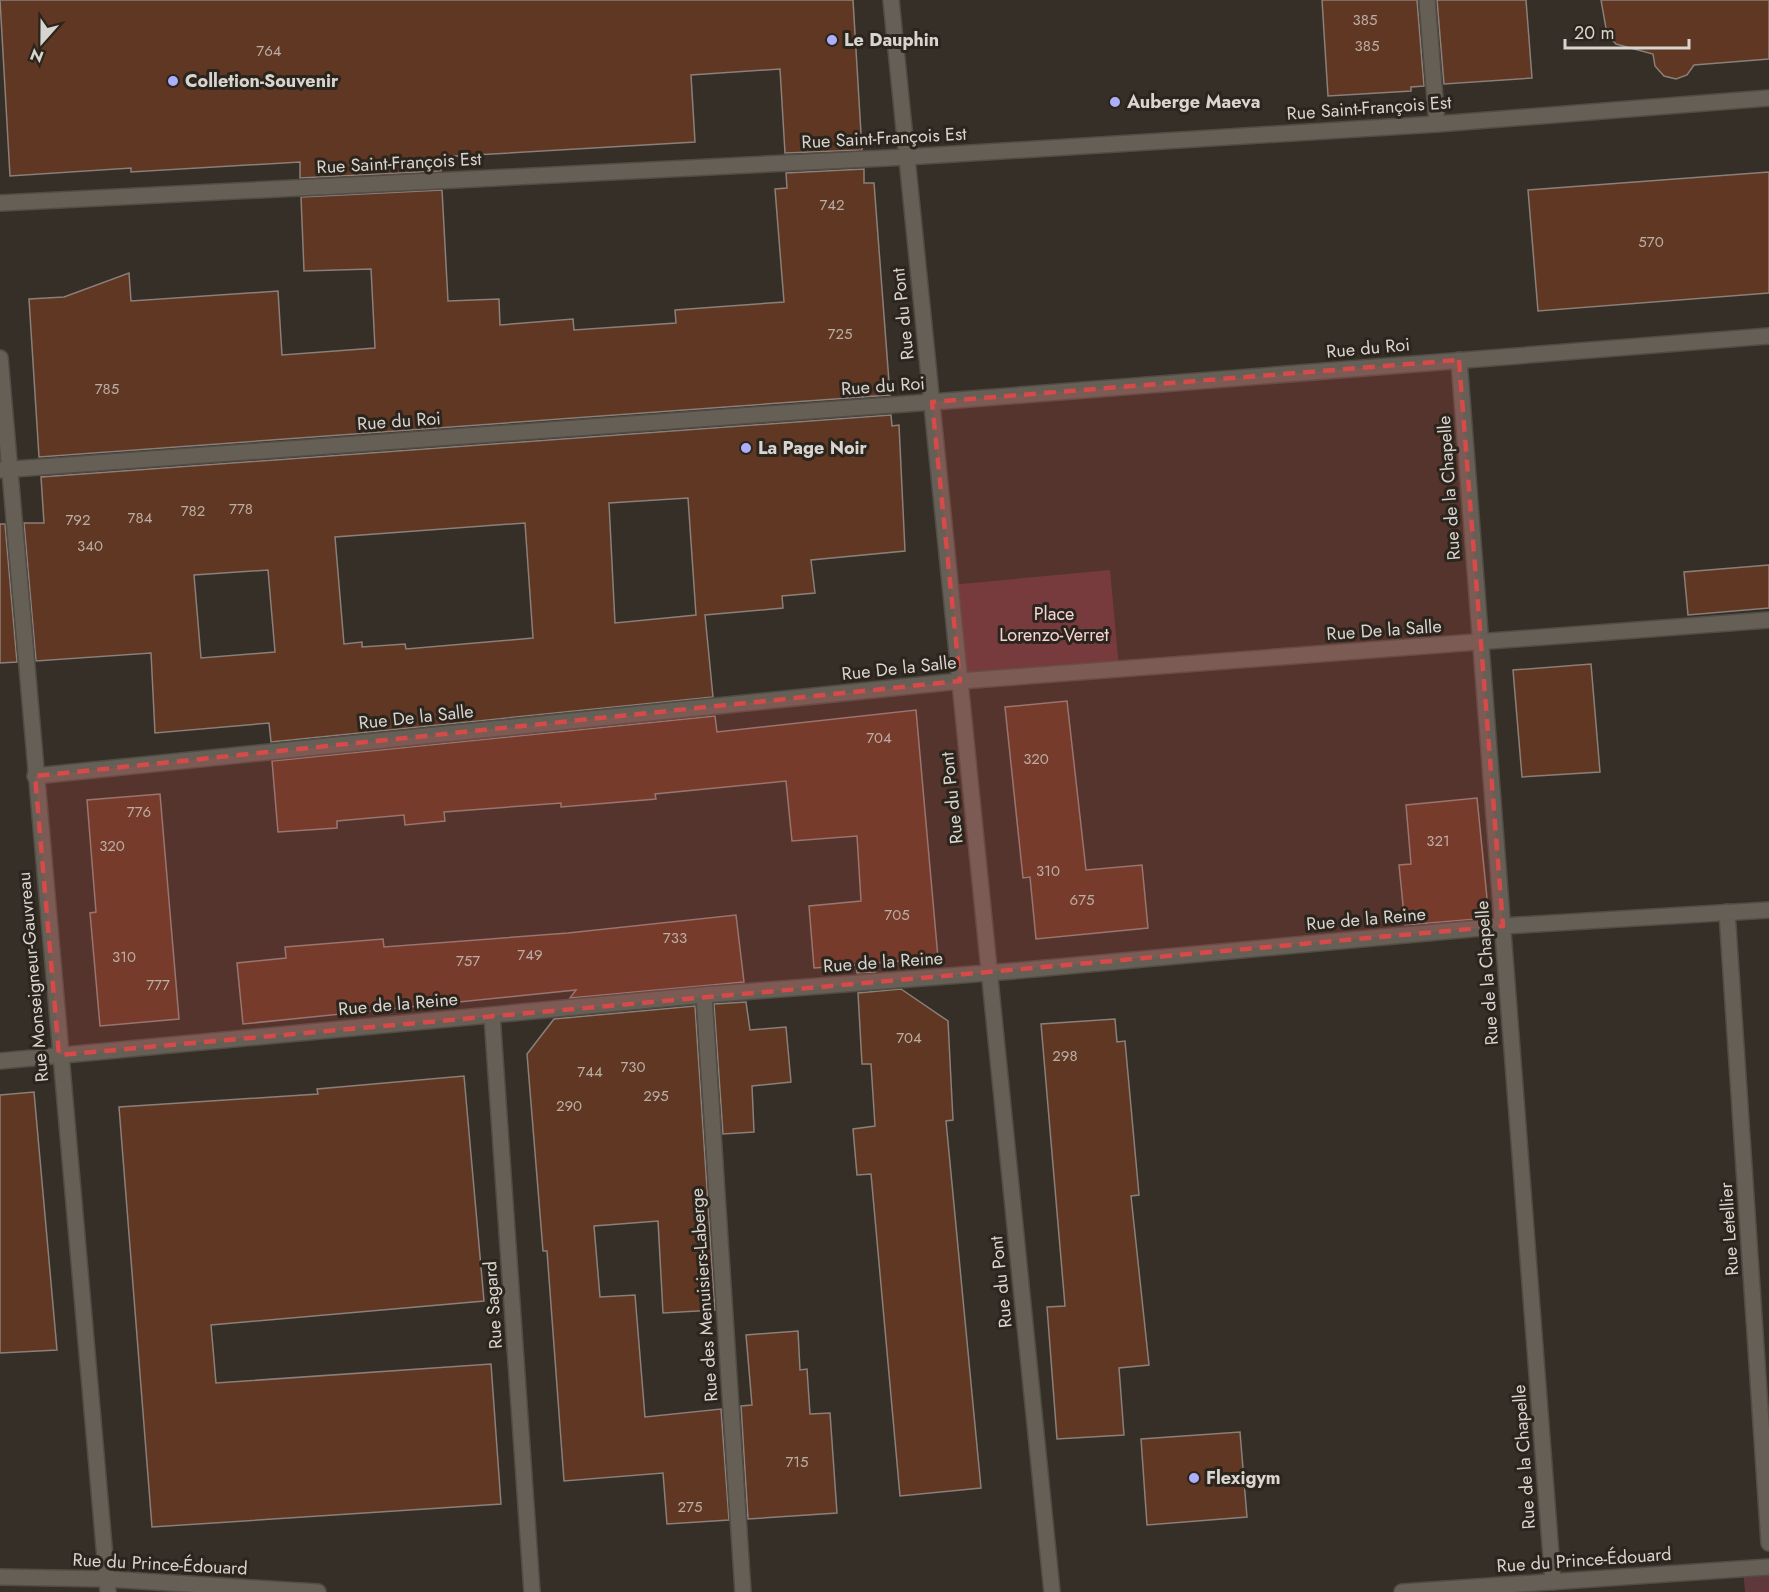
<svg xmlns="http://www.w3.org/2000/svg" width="1769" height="1592" font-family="Jost,sans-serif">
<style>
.green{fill:#5f383b}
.building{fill:#603723;stroke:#8b7f79;stroke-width:1.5;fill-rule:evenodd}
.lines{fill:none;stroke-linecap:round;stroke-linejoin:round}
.street-casing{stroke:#514c45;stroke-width:18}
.secondary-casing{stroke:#514c45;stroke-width:18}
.street{stroke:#655f55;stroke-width:15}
.secondary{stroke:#655f55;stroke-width:15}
.marked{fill:#d64a49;fill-opacity:0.2;stroke:#d64a49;stroke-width:4.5;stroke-dasharray:12 8;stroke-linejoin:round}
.poi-dot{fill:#acaffb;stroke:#2b251d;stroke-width:2}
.labels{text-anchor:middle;stroke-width:6;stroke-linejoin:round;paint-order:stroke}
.number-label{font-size:15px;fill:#baada4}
.poi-label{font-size:18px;font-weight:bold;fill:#d8d4cf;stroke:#2b251d;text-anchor:start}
.street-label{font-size:18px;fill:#d8d4cf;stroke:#2b251d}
.park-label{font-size:18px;fill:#f6d3d5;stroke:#2b251d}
</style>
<rect width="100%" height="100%" fill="#352f27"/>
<g class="green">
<polygon points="1110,570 1119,668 960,681 950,585"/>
<polygon points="1769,1567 1769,1592 1745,1592 1743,1569"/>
</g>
<g class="building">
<polygon points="0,0 853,0 862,150 785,153 780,69 691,75 695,142 440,157 441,171 300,178 300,162 131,172 131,168 10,176"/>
<polygon points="1322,0 1417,0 1424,86 1411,87 1411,91 1328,96"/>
<polygon points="1437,0 1526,0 1532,78 1444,84"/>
<polygon points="1601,0 1769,0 1769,59 1694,65 1687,75 1676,79 1664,76 1655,66 1653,54 1616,44 1607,34"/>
<polygon points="864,169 864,183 874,183 890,395 39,457 29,299 64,297 129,273 131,301 278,291 282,355 375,348 371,269 304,271 301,197 442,190 448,301 499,299 500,325 573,319 574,330 676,323 675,310 784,302 775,189 787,188 786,173"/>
<polygon points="1769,172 1769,293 1538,311 1528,190"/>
<path d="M891,415L892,426L899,425L905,551L811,560L815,593L782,596L783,608L705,615L713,697L271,742L269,723L155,733L151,653L36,661L24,523H44L41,477ZM688,498L696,615L615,623L609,503ZM525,523L533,638L406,649L405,644L362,647V642L344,644L335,537ZM268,570L275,652L201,658L194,575Z"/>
<polygon points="0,524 5,524 17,662 0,663"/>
<polygon points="1769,565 1769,608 1688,615 1684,572"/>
<polygon points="1591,664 1600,772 1522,777 1513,670"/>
<polygon points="1067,701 1086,870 1142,865 1148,928 1036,939 1030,877 1023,878 1005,707"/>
<polygon points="916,710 938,958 864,964 875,972 857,973 856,965 814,968 809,906 861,901 857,836 792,841 786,781 655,794 656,799 561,807 561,803 444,812 445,821 405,825 404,815 337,821 337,828 278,832 272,761 715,716 717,732"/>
<polygon points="160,794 179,1019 100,1026 90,913 96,912 87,800"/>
<polygon points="1477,798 1489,918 1405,925 1399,865 1411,864 1406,805"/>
<polygon points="736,915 744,982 570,998 576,990 243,1024 237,963 286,958 285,947 383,939 384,947 568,933"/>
<polygon points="901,989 948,1021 953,1120 946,1121 981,1488 900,1496 871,1174 857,1175 853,1129 875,1126 871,1064 862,1064 858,993"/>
<polygon points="746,1002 750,1030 786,1027 791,1082 752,1086 754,1132 723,1134 714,1004"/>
<polygon points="695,1006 715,1310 663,1313 658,1221 594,1226 600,1297 635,1295 645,1417 721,1409 729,1520 667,1524 663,1473 564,1481 547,1251 543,1251 527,1054 554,1019"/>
<polygon points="1115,1019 1117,1042 1125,1041 1139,1195 1131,1196 1149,1365 1119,1368 1124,1435 1057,1439 1047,1307 1065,1306 1041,1024"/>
<polygon points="464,1076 484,1301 211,1325 216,1383 491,1364 501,1504 152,1527 119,1107 318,1094 317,1089"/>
<polygon points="34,1092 57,1350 0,1353 0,1095"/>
<polygon points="798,1331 800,1370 807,1369 810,1414 830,1413 837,1513 748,1519 741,1406 752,1405 746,1335"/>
<polygon points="1240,1432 1247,1517 1147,1525 1141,1439"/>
</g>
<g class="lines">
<defs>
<g id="street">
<polyline points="891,0 1052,1592"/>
<polyline points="1427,0 1437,124"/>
<polyline points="0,203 907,157 1437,124 1769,98"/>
<polyline points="0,358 108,1592"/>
<polyline points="1459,360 1553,1582"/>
<polyline points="0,470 932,402 1769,336"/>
<polyline points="35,776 960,681 1769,620"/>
<polyline points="1727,912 1769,1543"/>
<polyline points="704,995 743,1592"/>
<polyline points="492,1015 532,1592"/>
<polyline points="0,1061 704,995 1013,971 1503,926 1769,910"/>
</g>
<g id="secondary">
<polyline points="0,1577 107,1579 318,1592"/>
<polyline points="1402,1592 1769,1567"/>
</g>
</defs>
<use href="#street" class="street-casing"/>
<use href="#secondary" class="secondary-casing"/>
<use href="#street" class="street"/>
<use href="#secondary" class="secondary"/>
</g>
<path class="marked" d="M1459,360L1503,926L59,1055L35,776L960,681L932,402Z"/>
<g class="poi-dot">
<circle cx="832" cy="40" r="6"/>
<circle cx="173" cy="81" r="6"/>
<circle cx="1115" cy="102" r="6"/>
<circle cx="746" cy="448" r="6"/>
<circle cx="1194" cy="1478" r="6"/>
</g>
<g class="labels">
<g class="number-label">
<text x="1365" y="25">385</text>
<text x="1367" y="51">385</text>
<text x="269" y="56">764</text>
<text x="832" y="210">742</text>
<text x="1651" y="247">570</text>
<text x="840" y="339">725</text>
<text x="107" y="394">785</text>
<text x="241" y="514">778</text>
<text x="193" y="516">782</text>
<text x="140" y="523">784</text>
<text x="78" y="525">792</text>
<text x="90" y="551">340</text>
<text x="879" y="743">704</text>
<text x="1036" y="764">320</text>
<text x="139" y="817">776</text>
<text x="1438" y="846">321</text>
<text x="112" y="851">320</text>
<text x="1048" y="876">310</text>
<text x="1082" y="905">675</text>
<text x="897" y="920">705</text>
<text x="675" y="943">733</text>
<text x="530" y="960">749</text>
<text x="124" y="962">310</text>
<text x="468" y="966">757</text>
<text x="158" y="990">777</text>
<text x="909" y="1043">704</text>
<text x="1065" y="1061">298</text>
<text x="633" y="1072">730</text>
<text x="590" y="1077">744</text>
<text x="656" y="1101">295</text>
<text x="569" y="1111">290</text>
<text x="797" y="1467">715</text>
<text x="690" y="1512">275</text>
</g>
<g class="poi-label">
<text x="844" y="46">Le Dauphin</text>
<text x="185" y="87">Colletion-Souvenir</text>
<text x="1127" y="108">Auberge Maeva</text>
<text x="758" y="454">La Page Noir</text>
<text x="1206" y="1484">Flexigym</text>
</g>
<g class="street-label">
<text transform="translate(1369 108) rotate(-4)" y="6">Rue Saint-François Est</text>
<text transform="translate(884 138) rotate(-3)" y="6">Rue Saint-François Est</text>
<text transform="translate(399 163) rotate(-3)" y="6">Rue Saint-François Est</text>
<text transform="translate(903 314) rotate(-96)" y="6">Rue du Pont</text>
<text transform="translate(1368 348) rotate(-5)" y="6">Rue du Roi</text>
<text transform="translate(883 386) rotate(-4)" y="6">Rue du Roi</text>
<text transform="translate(399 421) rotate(-4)" y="6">Rue du Roi</text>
<text transform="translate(1449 488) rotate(-94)" y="6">Rue de la Chapelle</text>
<text transform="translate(1384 630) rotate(-4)" y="6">Rue De la Salle</text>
<text transform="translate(899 668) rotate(-6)" y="6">Rue De la Salle</text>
<text transform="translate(416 717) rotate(-6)" y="6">Rue De la Salle</text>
<text transform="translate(952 798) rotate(-96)" y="6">Rue du Pont</text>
<text transform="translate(1366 919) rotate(-5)" y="6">Rue de la Reine</text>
<text transform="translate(883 962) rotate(-4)" y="6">Rue de la Reine</text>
<text transform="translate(1487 973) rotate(-94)" y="6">Rue de la Chapelle</text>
<text transform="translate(33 977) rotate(-95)" y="6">Rue Monseigneur-Gauvreau</text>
<text transform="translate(398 1004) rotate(-5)" y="6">Rue de la Reine</text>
<text transform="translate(1729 1229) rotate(-94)" y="6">Rue Letellier</text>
<text transform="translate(1001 1282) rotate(-96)" y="6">Rue du Pont</text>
<text transform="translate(704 1295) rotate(-94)" y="6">Rue des Menuisiers-Laberge</text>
<text transform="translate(493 1305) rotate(-94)" y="6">Rue Sagard</text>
<text transform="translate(1524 1457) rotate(-94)" y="6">Rue de la Chapelle</text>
<text transform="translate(1584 1560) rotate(-4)" y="6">Rue du Prince-Édouard</text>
<text transform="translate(160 1564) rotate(3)" y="6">Rue du Prince-Édouard</text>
</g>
<g class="park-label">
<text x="1054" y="620">Place<tspan x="1054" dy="21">Lorenzo-Verret</tspan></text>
</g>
</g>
<g transform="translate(42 42) rotate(201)" stroke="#2b251d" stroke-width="4.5" paint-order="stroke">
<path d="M0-4.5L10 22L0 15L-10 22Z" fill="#d8d4cf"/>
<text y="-9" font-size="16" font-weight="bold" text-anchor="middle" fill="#d8d4cf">N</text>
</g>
<path d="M1565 39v9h124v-9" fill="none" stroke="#d8d4cf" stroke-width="3"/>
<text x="1574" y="39" font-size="18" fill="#d8d4cf" stroke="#2b251d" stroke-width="4.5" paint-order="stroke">20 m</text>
</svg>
